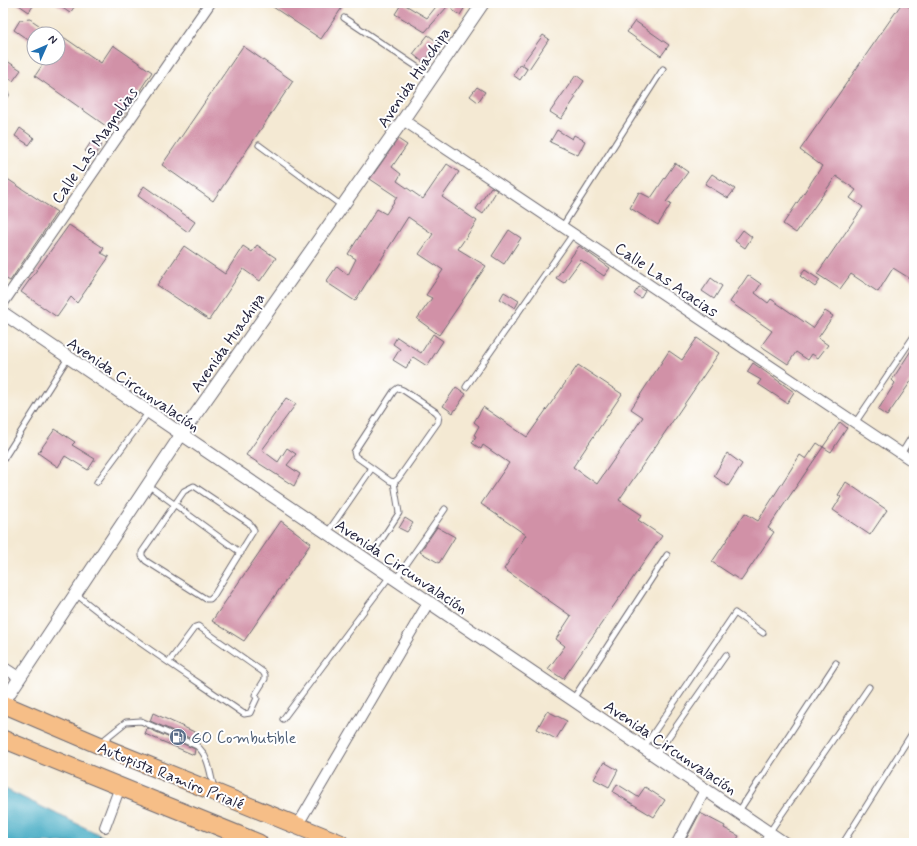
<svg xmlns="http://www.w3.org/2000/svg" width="917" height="846" font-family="Mynerve,sans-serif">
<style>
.water{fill:#43aac3;stroke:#32667f}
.building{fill:#d191a7}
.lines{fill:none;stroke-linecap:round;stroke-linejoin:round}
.service-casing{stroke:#6c6870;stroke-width:7}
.minor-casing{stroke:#6c6870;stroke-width:12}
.tertiary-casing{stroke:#6c6870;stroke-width:14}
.trunk-casing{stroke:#6c6870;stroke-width:19}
.path{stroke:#6c6870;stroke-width:1.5;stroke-dasharray:3 3;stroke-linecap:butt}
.service{stroke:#fff;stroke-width:5}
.minor{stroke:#fff;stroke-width:10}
.tertiary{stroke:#fff;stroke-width:12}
.trunk{stroke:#f6be87;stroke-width:17}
.labels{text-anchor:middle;stroke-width:4;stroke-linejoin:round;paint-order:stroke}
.street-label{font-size:16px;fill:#22223b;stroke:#fff}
.service-label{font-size:16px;fill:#4e5e75;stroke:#fff;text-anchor:start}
</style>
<rect width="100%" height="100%" fill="#fff"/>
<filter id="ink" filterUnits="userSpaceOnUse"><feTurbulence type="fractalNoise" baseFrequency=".025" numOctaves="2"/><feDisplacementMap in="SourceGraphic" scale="8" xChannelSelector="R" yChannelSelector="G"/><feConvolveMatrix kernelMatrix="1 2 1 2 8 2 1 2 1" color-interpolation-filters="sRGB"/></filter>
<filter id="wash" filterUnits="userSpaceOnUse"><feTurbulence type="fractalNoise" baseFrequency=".012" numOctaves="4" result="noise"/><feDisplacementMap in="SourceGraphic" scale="16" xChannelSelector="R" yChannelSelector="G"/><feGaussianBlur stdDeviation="0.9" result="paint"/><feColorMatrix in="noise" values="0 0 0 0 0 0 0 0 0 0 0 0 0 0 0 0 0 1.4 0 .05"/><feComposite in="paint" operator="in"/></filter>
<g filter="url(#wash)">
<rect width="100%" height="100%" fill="#f4e9d3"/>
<polygon class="water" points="3,788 117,843 3,843"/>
<g id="blocks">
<g class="building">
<polygon points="16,3 35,3 29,12"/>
<polygon points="55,3 77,3 70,13"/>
<polygon points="267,3 345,3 321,39"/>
<polygon points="402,3 427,18 439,3 447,7 425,32 395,14"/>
<polygon points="457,3 465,7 460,15 452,10"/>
<polygon points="902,3 914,9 914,281 893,268 878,292 851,274 840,289 817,274 863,207 850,198 856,190 836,176 796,233 783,224 822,166 800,150"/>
<polygon points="30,19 52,34 34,34 34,44 14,30 20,20"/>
<polygon points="635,21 669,45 661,56 627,32"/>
<polygon points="428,35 438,42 424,63 413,54"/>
<polygon points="543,35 549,39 529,69 522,64"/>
<polygon points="62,36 101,63 113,45 152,72 113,131 35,76 47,58 58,58 58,41"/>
<polygon points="243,46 293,81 213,201 162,165"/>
<polygon points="7,61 21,70 13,81 3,74 3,66"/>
<polygon points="520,64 527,69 520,80 513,75"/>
<polygon points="576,75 584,81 574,96 576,97 561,119 550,112"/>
<polygon points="477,87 485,92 478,102 470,96"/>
<polygon points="20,128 34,138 29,145 15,136"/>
<polygon points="557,130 572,139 574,135 585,141 578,155 550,142"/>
<polygon points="93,139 102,145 94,157 85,151"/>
<polygon points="398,139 407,145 392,167 401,174 397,181 423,199 447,164 459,172 442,197 477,221 458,249 486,266 439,335 417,319 432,298 426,295 443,270 419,254 433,234 408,217 355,301 326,282 337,266 348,275 356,259 348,254 377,209 386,214 397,197 370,179"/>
<polygon points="675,163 688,172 666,202 671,204 658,225 630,208 639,192 651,198"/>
<polygon points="712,174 735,189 728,198 705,184"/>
<polygon points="3,176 57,212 10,281 3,277"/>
<polygon points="144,186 195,222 188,232 138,196"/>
<polygon points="491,187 497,190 483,214 476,209"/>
<polygon points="69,225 104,248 101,253 109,257 77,303 71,297 57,317 21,292"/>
<polygon points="509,230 521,238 504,264 492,256"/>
<polygon points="743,230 752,237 745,248 735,241"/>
<polygon points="257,245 276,258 260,281 243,269 209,320 157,285 184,246 225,274 243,246 252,252"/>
<polygon points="579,246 610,268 604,276 581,260 564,283 556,278"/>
<polygon points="805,270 820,280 815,287 800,276"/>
<polygon points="748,275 761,284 755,293 768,303 771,299 813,328 825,311 833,316 818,338 828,345 818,358 812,354 808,360 796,352 788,364 761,346 772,331 730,302"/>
<polygon points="711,278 722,286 714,299 702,291"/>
<polygon points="639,287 645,291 641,298 634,294"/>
<polygon points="504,292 519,301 515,308 500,299"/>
<polygon points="433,334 443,341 427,366 413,357 406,368 393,360 400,349 393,344 397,337 421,353"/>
<polygon points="697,338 719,353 619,500 642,515 638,520 662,536 563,679 548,669 565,646 556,639 571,616 504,569 526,535 481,504 509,463 483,445 481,449 472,443 476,436 474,435 479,426 474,422 483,407 527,437 578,365 622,394 573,467 597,484 643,417 631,409 669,351 682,360"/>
<polygon points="914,346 914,377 887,416 878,410 895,383 892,380"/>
<polygon points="753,363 794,392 787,403 758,384 761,380 747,372"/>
<polygon points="456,387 466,394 453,413 443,406"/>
<polygon points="286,398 296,404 262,450 278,462 287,448 296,454 287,465 300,474 294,486 246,455"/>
<polygon points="840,422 847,428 831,452 823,447"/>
<polygon points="55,429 75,442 72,445 95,459 88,470 65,456 58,467 38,453"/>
<polygon points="817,443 823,447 768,528 774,532 741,581 712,562 745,513 758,521 800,455 806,459"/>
<polygon points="727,453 742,464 728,486 714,476"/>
<polygon points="846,482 887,510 870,535 833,510 841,497 838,495"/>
<polygon points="405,518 413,523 407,532 399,528"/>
<polygon points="281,521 311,543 244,641 212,621"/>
<polygon points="437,527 455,537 439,563 420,552"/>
<polygon points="547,711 567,721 556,739 537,729"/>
<polygon points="153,713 201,735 199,742 150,721"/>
<polygon points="147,728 195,749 194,755 145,734"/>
<polygon points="604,762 618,770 609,787 594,779"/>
<polygon points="617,784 638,797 645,787 665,800 654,817 613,792"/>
<polygon points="700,813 725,826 724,828 739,836 735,843 684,843"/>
</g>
</g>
</g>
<g filter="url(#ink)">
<use href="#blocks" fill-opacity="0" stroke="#6c6870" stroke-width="1"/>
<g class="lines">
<defs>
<g id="service">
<polyline points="344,18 432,77"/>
<polyline points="3,93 6,95"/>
<polyline points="259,145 342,206"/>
<polyline points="562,227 663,69"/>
<polyline points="466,387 573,234"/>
<polyline points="855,423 914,336"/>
<polyline points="901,454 914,433"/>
<polyline points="3,460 68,358"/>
<polyline points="97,482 148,413"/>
<polyline points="148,485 241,553"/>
<polygon points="194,486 249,523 254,530 214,595 210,599 206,599 146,561 142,556 142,552 184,491"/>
<polyline points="327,533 372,468 390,481 394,482 398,479 438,422 439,416 436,412 403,390 398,388 394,391 354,452 355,456 372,468"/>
<polyline points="376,548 399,513 394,482"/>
<polyline points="396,579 445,509"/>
<path d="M76,594C129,638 188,675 244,714L250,713L257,698L255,695L265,679V675L263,672L198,626L195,627L169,662"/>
<polyline points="573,699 667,555"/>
<polyline points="283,719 390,576"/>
<path d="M100,743L126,722L141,721L197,746C209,756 210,774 214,788"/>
<polyline points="644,747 735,613 763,633"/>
<polyline points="656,755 726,655"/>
<polyline points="739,811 836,663"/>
<polyline points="762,843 869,687"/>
<polyline points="843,843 914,730"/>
</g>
<g id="minor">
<polyline points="403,120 914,462"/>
<polyline points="3,303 210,3"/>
<polyline points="3,667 20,678"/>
<polyline points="297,826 428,603"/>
<polyline points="105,827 120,787"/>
<polyline points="677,843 705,790"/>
</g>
<g id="tertiary">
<polyline points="3,313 784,843"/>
<polyline points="3,703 181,435 403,120 483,3"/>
</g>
<g id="trunk">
<polyline points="3,704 113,751 340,843"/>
<polyline points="3,739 259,843"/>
</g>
</defs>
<use href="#service" class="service-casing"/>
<use href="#minor" class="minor-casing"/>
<use href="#tertiary" class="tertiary-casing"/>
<use href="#trunk" class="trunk-casing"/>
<polyline class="path" points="98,843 101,836"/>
<use href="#service" class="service"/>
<use href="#minor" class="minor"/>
<use href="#tertiary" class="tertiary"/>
<use href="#trunk" class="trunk"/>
</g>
</g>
<defs>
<symbol id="fuel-disc" viewBox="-11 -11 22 22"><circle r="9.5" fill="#5c6f8a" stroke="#fff"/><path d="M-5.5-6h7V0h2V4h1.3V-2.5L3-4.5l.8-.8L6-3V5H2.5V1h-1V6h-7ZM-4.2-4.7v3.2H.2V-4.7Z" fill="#fff"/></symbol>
</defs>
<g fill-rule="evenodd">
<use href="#fuel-disc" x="168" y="727" width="20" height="20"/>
</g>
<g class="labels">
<g class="street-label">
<text transform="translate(413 77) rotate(-56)" y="6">Avenida Huachipa</text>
<text transform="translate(94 145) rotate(-55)" y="6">Calle Las Magnolias</text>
<text transform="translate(667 279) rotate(34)" y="6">Calle Las Acacias</text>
<text transform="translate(227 342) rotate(-55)" y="6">Avenida Huachipa</text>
<text transform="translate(134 384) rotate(34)" y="6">Avenida Circunvalación</text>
<text transform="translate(402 566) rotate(34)" y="6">Avenida Circunvalación</text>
<text transform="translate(671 747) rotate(34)" y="6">Avenida Circunvalación</text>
<text transform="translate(171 775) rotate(22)" y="6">Autopista Ramiro Prialé</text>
</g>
<g class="service-label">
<text x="191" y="743">GO Combutible</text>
</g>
</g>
<rect width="917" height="846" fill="none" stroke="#fff" stroke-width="16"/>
<g transform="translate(46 46) rotate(45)"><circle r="19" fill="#ffffff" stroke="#a7a7b1"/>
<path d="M0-3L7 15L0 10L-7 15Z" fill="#1f6fb2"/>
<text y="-6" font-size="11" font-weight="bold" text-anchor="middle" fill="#22223b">N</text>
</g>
</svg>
